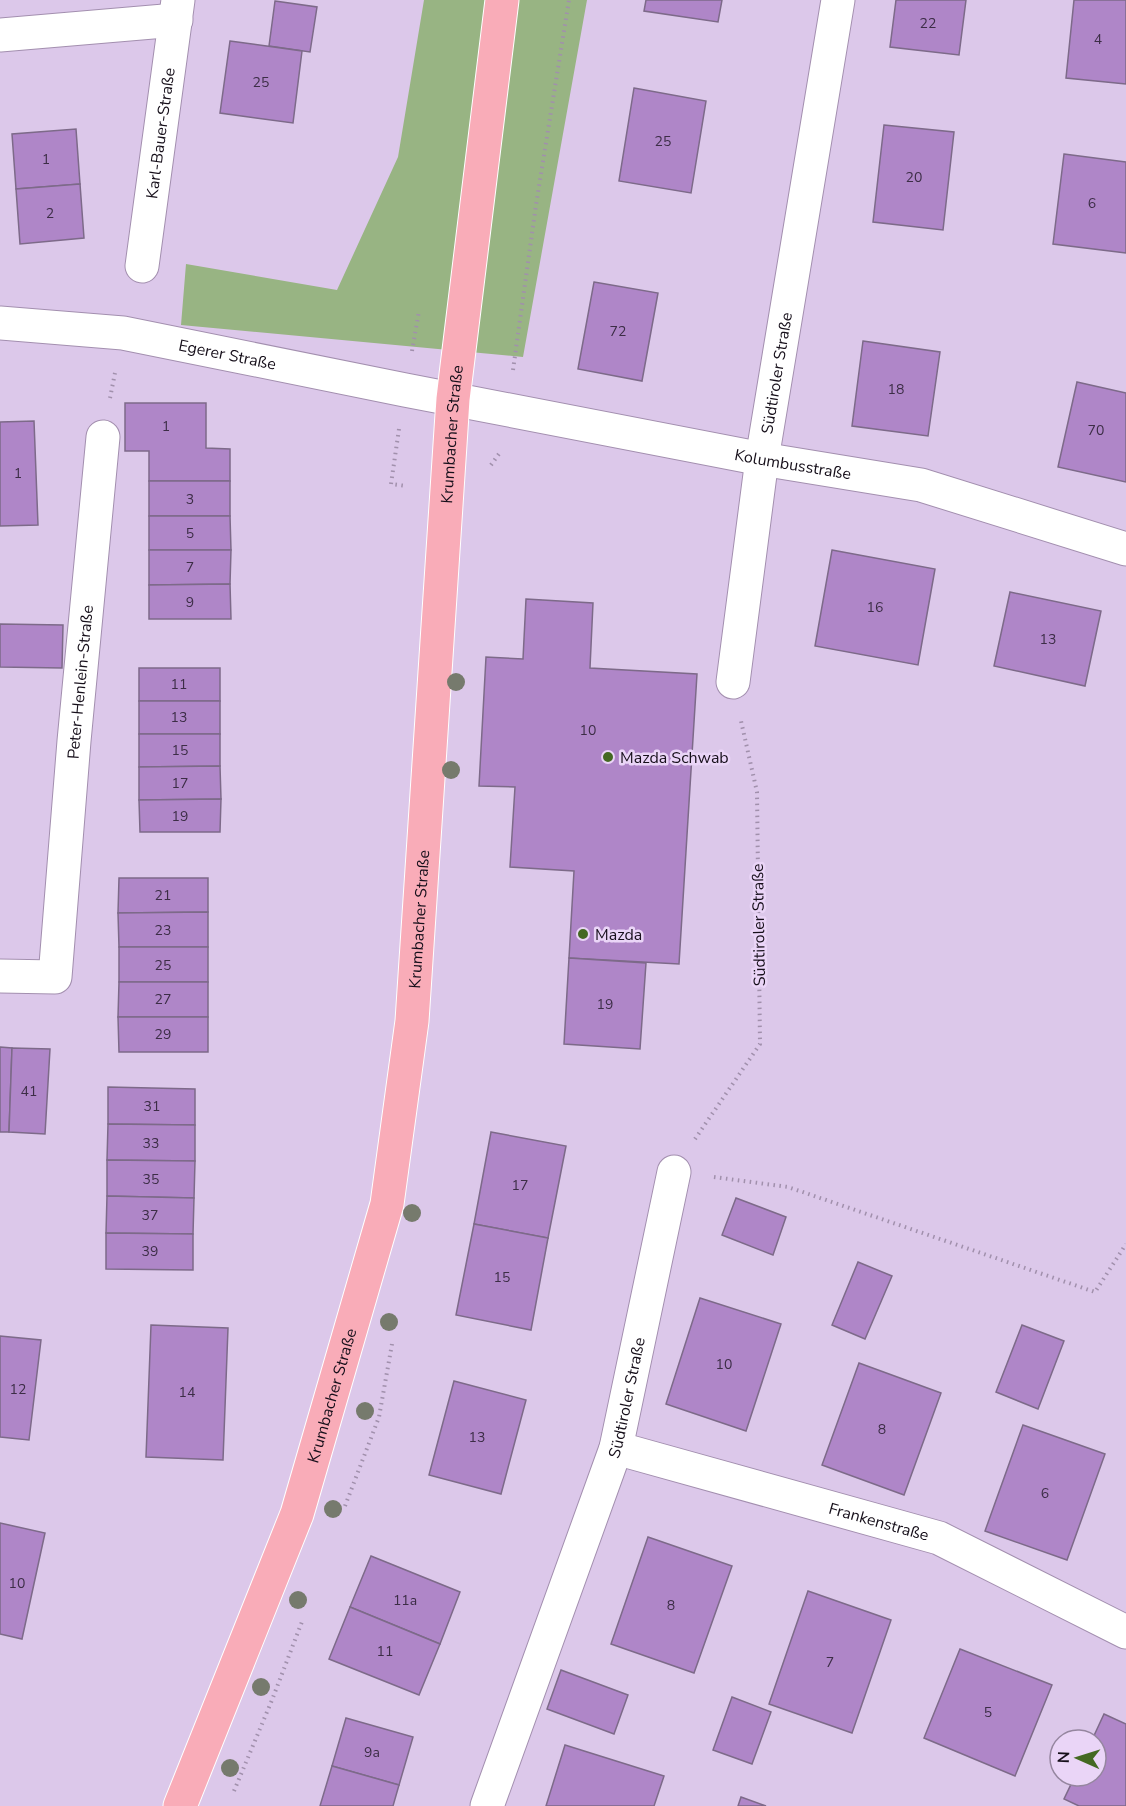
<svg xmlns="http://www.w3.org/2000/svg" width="1126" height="1806" font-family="'Nunito Sans',sans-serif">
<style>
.green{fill:#98b483}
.building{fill:#af86c8;stroke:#7d6a89;stroke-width:1.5}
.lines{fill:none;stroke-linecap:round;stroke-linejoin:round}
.minor-casing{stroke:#a38faf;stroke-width:35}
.major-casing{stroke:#fff;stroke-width:35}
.path{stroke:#a190ac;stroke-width:4;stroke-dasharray:1.5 4.5;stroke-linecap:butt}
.minor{stroke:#fff;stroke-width:33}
.major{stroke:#f9acb8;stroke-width:33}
.tree{fill:#767a6d}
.poi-dot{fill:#446922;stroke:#ead5f7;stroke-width:2}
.labels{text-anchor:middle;stroke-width:5;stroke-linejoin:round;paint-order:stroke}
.number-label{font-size:14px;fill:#3c2d46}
.street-label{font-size:16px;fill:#160f1a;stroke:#ead5f7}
.poi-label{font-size:16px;fill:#160f1a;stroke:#ead5f7;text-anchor:start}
</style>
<rect width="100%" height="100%" fill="#dcc8ea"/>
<polygon class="green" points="424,0 587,0 523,357 181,325 186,264 337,290 398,157"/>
<g class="building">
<polygon points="646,0 722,0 718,22 644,11"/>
<polygon points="896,0 966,0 959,55 890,47"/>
<polygon points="1074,0 1126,0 1126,84 1066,78"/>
<polygon points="275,1 317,7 310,52 269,46"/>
<polygon points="230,41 302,51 293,123 220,113"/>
<polygon points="634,88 706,101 691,193 619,181"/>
<polygon points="884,125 954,132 943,230 873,222"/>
<polygon points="76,129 80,184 16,189 12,134"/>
<polygon points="1064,154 1126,162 1126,253 1053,244"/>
<polygon points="80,184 84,238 20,244 16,189"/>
<polygon points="594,282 658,293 642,381 578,369"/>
<polygon points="863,341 940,352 928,436 852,426"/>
<polygon points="1077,382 1126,393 1126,482 1058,467"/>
<polygon points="125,403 206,403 206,448 230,449 230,481 149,481 149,451 125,451"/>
<polygon points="34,421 38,525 0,526 0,422"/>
<rect x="149" y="481" width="81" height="35"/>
<polygon points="149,516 230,516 231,550 149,550"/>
<polygon points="149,550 231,550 230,584 149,585"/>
<polygon points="832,550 935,569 918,665 815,646"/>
<polygon points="230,584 231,619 149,619 149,585"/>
<polygon points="1010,592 1101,611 1085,686 994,666"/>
<polygon points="526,599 593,603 590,668 697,674 679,964 569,958 574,871 510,867 515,787 479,786 486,657 523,659"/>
<polygon points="0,624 63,625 62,668 0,667"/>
<rect x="139" y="668" width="81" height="33"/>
<rect x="139" y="701" width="81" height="33"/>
<polygon points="139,734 220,734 220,766 139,767"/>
<polygon points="220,766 221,799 139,800 139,767"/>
<polygon points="221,799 220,832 140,832 139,800"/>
<polygon points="119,878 208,878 208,912 118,913"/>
<polygon points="208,912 208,947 119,947 118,913"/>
<rect x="119" y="947" width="89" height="35"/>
<polygon points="569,958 646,963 640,1049 564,1044"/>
<polygon points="119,982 208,982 208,1017 118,1017"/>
<polygon points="118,1017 208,1017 208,1052 119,1052"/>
<polygon points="0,1047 12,1048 9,1132 0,1132"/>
<polygon points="12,1048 50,1049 45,1134 9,1132"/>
<polygon points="108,1087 195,1089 195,1125 108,1124"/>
<polygon points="108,1124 195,1125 195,1161 107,1160"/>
<polygon points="491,1132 566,1146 548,1238 474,1224"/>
<polygon points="107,1160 195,1161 194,1198 107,1196"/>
<polygon points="107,1196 194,1198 193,1234 106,1233"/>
<polygon points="736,1198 786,1217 773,1255 722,1235"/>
<polygon points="474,1224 548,1238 531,1330 456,1315"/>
<polygon points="106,1233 193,1234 193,1270 106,1269"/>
<polygon points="858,1262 892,1276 865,1339 832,1325"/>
<polygon points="700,1298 781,1324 746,1431 666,1404"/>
<polygon points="151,1325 228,1328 223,1460 146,1457"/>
<polygon points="1022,1325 1064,1341 1038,1409 996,1392"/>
<polygon points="0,1336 41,1340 29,1440 0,1437"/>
<polygon points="859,1363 941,1393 904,1495 822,1465"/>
<polygon points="454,1381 526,1400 501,1494 429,1475"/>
<polygon points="1023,1425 1105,1454 1067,1560 985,1531"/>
<polygon points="0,1523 45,1533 22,1639 0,1634"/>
<polygon points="648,1537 732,1566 694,1673 611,1644"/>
<polygon points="371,1556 460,1592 440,1644 350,1607"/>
<polygon points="808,1591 891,1620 852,1733 769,1704"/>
<polygon points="350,1607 440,1644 419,1695 329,1659"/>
<polygon points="960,1649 1052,1685 1015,1776 924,1738"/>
<polygon points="561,1670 628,1695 614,1734 547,1709"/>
<polygon points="732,1697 771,1712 752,1764 713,1750"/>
<polygon points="1104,1714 1126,1724 1126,1806 1079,1806 1064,1799 1075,1776 1096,1776 1096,1740 1092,1740"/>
<polygon points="346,1718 413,1737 399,1785 332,1766"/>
<polygon points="565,1745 664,1776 654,1806 546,1806"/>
<polygon points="332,1766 399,1785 393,1806 320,1806"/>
<polygon points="741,1797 766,1806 738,1806"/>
</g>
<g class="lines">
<defs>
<g id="minor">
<polyline points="0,35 176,20"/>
<path id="s1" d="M142,266L178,0"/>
<path id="s2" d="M0,323L123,333L405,390L762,459L921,485L1126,549"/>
<path id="s3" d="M733,682L762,459L838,0"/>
<path id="s4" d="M0,976L55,977L74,741L103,437"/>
<path id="s5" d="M616,1448L939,1538L1126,1632"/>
<path id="s6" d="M487,1806L616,1448L674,1172"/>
</g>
<g id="major">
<path id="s7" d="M180,1806L297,1514L387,1204L412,1021L453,399L502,0"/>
</g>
</defs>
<use href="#minor" class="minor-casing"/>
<use href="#major" class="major-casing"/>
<g class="path">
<polyline points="412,351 419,311"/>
<polyline points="513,370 536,205 569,0"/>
<polyline points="110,398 115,373"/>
<polyline points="399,429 391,484 406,486"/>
<polyline points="491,465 501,451"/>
<polyline points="695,1139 760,1044 757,792 741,721"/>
<polyline points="714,1177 788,1187 1095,1292 1126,1244"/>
<polyline points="345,1506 379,1417 392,1344"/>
<polyline points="234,1791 272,1700 303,1619"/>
</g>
<use href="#minor" class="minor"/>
<use href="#major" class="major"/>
</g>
<g class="tree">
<circle cx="456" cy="682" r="9"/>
<circle cx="451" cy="770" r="9"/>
<circle cx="412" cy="1213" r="9"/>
<circle cx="389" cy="1322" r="9"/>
<circle cx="365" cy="1411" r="9"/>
<circle cx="333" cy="1509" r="9"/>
<circle cx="298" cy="1600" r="9"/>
<circle cx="261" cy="1687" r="9"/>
<circle cx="230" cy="1768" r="9"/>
</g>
<g class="poi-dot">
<circle cx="608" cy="757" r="6"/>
<circle cx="583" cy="934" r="6"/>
</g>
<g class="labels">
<g class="number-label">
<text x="928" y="28">22</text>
<text x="1098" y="44">4</text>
<text x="261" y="87">25</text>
<text x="663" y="146">25</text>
<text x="46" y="164">1</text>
<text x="914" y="182">20</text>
<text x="1092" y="208">6</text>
<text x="50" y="218">2</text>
<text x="618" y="336">72</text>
<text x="896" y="394">18</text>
<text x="166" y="431">1</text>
<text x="1096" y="435">70</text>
<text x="18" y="478">1</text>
<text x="190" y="504">3</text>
<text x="190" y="538">5</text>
<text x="190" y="572">7</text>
<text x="190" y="607">9</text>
<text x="875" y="612">16</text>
<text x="1048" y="644">13</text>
<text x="179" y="689">11</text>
<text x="179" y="722">13</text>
<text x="588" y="735">10</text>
<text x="180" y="755">15</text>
<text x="180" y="788">17</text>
<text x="180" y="821">19</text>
<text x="163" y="900">21</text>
<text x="163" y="935">23</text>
<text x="163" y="970">25</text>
<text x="163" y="1004">27</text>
<text x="605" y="1009">19</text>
<text x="163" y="1039">29</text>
<text x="29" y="1096">41</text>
<text x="152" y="1111">31</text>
<text x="151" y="1148">33</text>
<text x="151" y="1184">35</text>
<text x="520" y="1190">17</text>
<text x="150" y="1220">37</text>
<text x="150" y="1256">39</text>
<text x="502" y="1282">15</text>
<text x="724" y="1369">10</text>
<text x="18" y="1394">12</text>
<text x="187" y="1397">14</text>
<text x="882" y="1434">8</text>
<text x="477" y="1442">13</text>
<text x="1045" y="1498">6</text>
<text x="17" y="1588">10</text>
<text x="405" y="1605">11a</text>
<text x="671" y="1610">8</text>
<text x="385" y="1656">11</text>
<text x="830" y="1667">7</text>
<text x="988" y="1717">5</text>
<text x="372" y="1757">9a</text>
</g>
<g class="street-label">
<text dy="6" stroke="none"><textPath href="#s1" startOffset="134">Karl-Bauer-Straße</textPath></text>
<text dy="6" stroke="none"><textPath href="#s2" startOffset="230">Egerer Straße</textPath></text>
<text dy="6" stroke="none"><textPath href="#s3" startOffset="312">Südtiroler Straße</textPath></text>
<text dy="6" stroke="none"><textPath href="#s7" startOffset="1410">Krumbacher Straße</textPath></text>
<text dy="6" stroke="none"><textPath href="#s2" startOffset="806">Kolumbusstraße</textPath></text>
<text dy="6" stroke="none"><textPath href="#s4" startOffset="351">Peter-Henlein-Straße</textPath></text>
<text dy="6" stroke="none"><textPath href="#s7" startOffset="924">Krumbacher Straße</textPath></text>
<text transform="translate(758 925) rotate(-91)" y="6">Südtiroler Straße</text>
<text dy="6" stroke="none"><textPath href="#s7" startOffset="438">Krumbacher Straße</textPath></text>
<text dy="6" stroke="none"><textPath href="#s6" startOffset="432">Südtiroler Straße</textPath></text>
<text dy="6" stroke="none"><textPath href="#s5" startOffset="273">Frankenstraße</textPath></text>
</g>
<g class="poi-label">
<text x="620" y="763">Mazda Schwab</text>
<text x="595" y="940">Mazda</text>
</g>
</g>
<g transform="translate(1078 1758) rotate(273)"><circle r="28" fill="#ead5f7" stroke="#95869f" stroke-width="1.5"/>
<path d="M0-4.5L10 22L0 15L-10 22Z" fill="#446922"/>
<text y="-9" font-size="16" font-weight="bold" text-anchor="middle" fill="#160f1a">N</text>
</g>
</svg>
